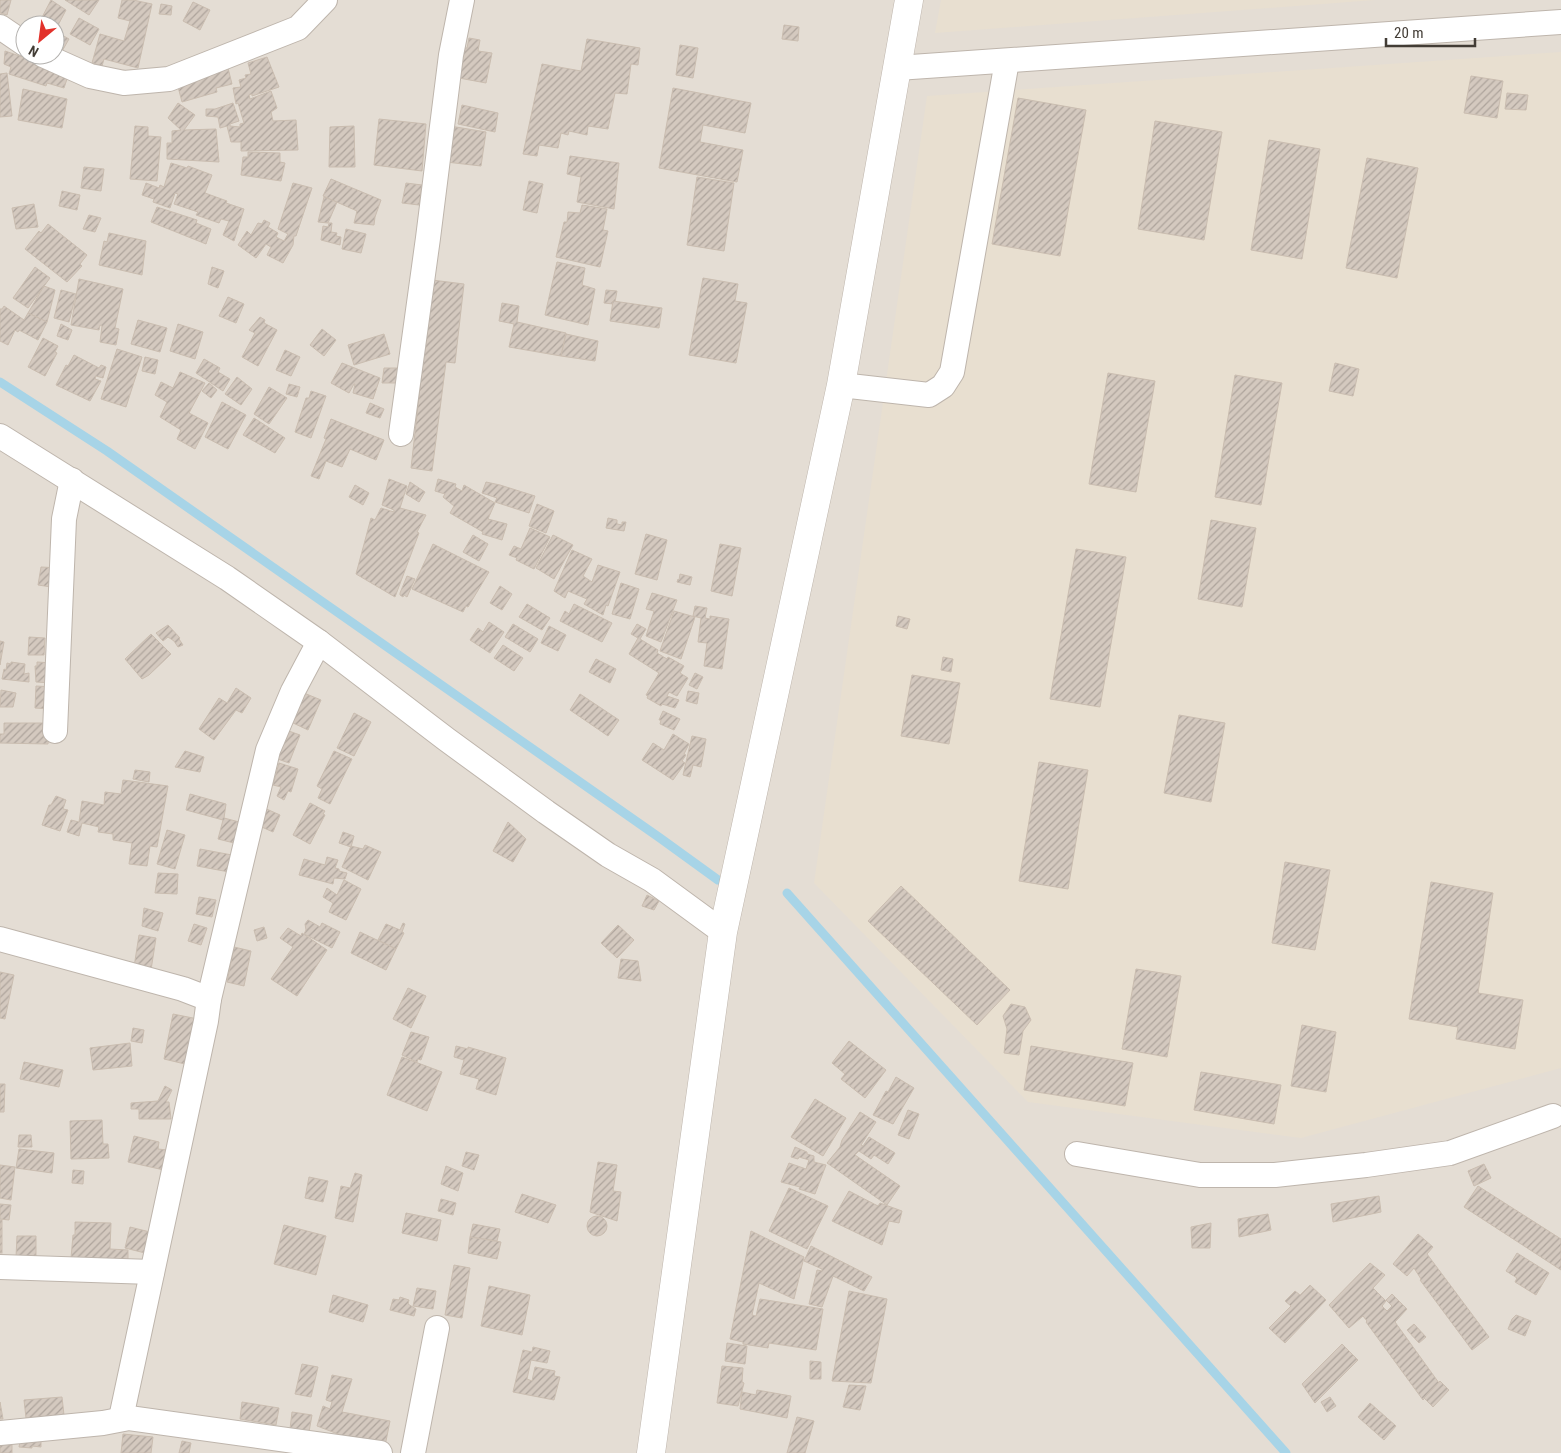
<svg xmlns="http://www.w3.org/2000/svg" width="1561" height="1453" font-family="'Roboto Condensed',sans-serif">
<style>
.residential{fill:#e4ddd4;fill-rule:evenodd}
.education{fill:#e8dfd0}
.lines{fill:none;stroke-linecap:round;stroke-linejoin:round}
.stream{stroke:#a7d4e7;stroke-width:9}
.building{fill:url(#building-hatch);stroke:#cabdb0}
.minor-casing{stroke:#beb5ac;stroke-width:26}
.tertiary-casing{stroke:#beb5ac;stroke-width:29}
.minor{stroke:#fff;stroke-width:24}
.tertiary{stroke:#fff;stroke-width:28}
</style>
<defs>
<pattern id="building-hatch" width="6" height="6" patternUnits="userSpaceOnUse" patternTransform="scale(1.25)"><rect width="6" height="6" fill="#d4c9bf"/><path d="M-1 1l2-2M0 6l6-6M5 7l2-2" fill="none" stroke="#aea49c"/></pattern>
</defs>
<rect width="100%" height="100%" fill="#f0ece5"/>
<path class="residential" d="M0,0H1561V1453H0ZM25,25H55V55H25Z"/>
<g class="education">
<polygon points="941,0 1375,0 935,33"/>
<polygon points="1561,52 1561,1068 1301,1138 1028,1102 814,883 927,96"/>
</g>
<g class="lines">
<g class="stream">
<polyline points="0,382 107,451 660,838 718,880"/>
<polyline points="787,893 1286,1453"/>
</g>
</g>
<g class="building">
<polygon points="0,0 11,0 7,15 0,13"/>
<polygon points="51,0 66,10 55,31 69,39 61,53 55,50 55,25 38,25"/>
<polygon points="65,0 99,0 89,15"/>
<polygon points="122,0 133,0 152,4 138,68 104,59 102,66 92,63 100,34 124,41 130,21 118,18"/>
<polygon points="193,2 210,10 200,30 183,21"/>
<polygon points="161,4 172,6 171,15 159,14"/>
<polygon points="79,18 99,29 90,45 70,34"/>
<polygon points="784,25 799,27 798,41 782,39"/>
<polygon points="469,38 480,40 478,51 492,53 486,83 459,78 464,48 467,48"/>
<polygon points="587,39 640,48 638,65 631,64 627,94 615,93 608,129 588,126 587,135 569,131 568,135 561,133 558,148 539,145 537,156 523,154 542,64 581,71"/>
<polygon points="680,45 698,48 693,78 676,75"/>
<polygon points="5,51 69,73 64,88 47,83 46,86 9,74 11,67 4,64"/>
<polygon points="267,57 279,87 252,96 252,94 249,95 250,99 271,91 277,108 271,112 273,121 296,120 298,150 241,151 241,142 231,142 227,126 220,128 218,117 206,116 206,109 215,109 233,103 239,121 230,124 230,126 240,127 240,124 244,123 238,103 236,104 233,88 241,87 239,80 246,78 245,75 251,74 248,63"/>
<polygon points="228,68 232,84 216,88 217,92 182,102 177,83"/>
<polygon points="7,73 12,116 0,117 0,74"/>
<polygon points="1471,76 1503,81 1497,118 1464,113"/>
<polygon points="673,88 751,103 745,133 703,125 700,142 743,150 737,182 659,168"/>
<polygon points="23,89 67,99 62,128 18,120"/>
<polygon points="1507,93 1528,95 1526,110 1505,109"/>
<polygon points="1018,98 1086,110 1060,256 992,244"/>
<polygon points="178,103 195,115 184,130 216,129 219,162 167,159 167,143 172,143 172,131 181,130 168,118"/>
<polygon points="462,105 498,113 495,132 458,124"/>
<polygon points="379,119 426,124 422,171 374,165"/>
<polygon points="1155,121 1222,132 1204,240 1138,229"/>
<polygon points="135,126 148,127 148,136 161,137 157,181 130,179"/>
<polygon points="354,126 355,167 329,167 330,127"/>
<polygon points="450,126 486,132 481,166 446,162"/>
<polygon points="1269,140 1320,149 1302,259 1251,250"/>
<polygon points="248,152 280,153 280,162 285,163 281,181 241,175 243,157 248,157"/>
<polygon points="570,156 619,163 614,209 577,202 581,177 567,174"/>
<polygon points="1367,158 1418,168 1397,278 1346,268"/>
<polygon points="171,163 187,168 188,166 212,175 205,193 227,201 226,203 244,209 234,241 223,235 229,221 221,219 219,223 196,215 198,212 174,204 178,194 175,193 170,208 153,202 154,199 142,195 146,183 159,188 160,185 164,187"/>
<polygon points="84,167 104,169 101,191 81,188"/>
<polygon points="697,177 734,183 724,251 687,245"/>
<polygon points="331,179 381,200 375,217 374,225 354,223 357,211 323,196"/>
<polygon points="529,181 543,184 537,213 523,210"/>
<polygon points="293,183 312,188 296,236 294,236 293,245 283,263 267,255 271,247 266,244 256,258 238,245 247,231 251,235 258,223 262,224 264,220 270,223 268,227 278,233 276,237 284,241 288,234 278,229"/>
<polygon points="406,183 422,185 419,205 402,203"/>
<polygon points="62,191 80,195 77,210 59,206"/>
<polygon points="324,197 337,202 328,223 318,222"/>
<polygon points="34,204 38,227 16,229 12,208"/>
<polygon points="582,205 607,209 603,230 608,231 600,267 556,257 564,222 567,222 568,212 580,213"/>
<polygon points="157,207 197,220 196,223 211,229 206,244 151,222"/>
<polygon points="89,215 101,218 95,232 83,229"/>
<polygon points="329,223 332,223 331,232 337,233 336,236 341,237 340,245 321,240 323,226 328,227"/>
<polygon points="48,224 87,255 80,264 82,266 67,282 25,249 39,231 41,233"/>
<polygon points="346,229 366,234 361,253 342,249"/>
<polygon points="109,233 146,241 142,275 99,265 104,241 107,242"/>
<polygon points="557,262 585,268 582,285 595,289 588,325 545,315"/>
<polygon points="35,267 50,278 28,308 13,298"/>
<polygon points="212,267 224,271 218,288 208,284"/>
<polygon points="703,278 738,284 735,301 747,303 736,363 689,355"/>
<polygon points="79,279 123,289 115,328 119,329 116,345 100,342 102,326 100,325 99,330 71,325"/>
<polygon points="432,280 464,284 455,363 446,362 432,471 411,468"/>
<polygon points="44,286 55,290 47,322 28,313"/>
<polygon points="61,290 76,294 69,322 54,318"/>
<polygon points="606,290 617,291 615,302 613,301 613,304 604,303"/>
<polygon points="228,297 244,304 236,323 219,316"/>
<polygon points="613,301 662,308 659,328 610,321"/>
<polygon points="502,303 519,306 517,322 566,333 561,356 509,347 514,324 499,321"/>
<polygon points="4,306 24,320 28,313 47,322 38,340 19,330 18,332 15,330 8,345 0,341 0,309 2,309"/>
<polygon points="260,317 265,320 264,323 277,330 258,366 242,357 255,333 249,330"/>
<polygon points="138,320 167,328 160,352 131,344"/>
<polygon points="61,324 72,330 68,340 57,336"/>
<polygon points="178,324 203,332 195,359 170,351"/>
<polygon points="322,329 336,340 324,356 310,345"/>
<polygon points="384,334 390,354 354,365 348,345"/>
<polygon points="566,334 598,341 595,361 561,356"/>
<polygon points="43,338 58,346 55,352 57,353 45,376 28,367"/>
<polygon points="117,349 142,357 126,407 101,399"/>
<polygon points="285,350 300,357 291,376 276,370"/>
<polygon points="74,355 99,368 101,365 106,367 103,378 96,376 95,379 101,381 90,401 56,385 66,365 68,366"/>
<polygon points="145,357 158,360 155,374 142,371"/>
<polygon points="204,359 220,368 218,372 230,379 223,391 196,373"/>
<polygon points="342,363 380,378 373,399 353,393 355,384 354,384 349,393 331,383"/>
<polygon points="1335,363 1359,369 1353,396 1329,391"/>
<polygon points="384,368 399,368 397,383 382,383"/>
<polygon points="180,372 205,383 189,413 208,423 195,449 177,439 181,430 160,417 167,402 155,395 161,382 173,388"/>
<polygon points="1108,373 1155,381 1136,492 1089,484"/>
<polygon points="1235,375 1282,383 1261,505 1215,497"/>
<polygon points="237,377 252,389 241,405 225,394"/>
<polygon points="209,383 217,390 211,398 202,391"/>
<polygon points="289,384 300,387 297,397 286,394"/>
<polygon points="269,387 287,398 269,424 254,414"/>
<polygon points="311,391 326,396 311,438 295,432 306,398 309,398"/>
<polygon points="222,402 246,415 228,449 205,437"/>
<polygon points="370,403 384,409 380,418 366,413"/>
<polygon points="254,418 285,438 275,453 243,435"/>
<polygon points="331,419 384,440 376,460 350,449 342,467 326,461 319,479 311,476 326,439 324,438"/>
<polygon points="389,479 407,486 400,508 426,515 417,532 419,533 395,597 356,574 371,518 375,520 381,508 394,512 394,510 382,505"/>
<polygon points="438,479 456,484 455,487 462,491 464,485 495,503 488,519 507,524 502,540 482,534 483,532 450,513 454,506 443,497 445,494 435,491"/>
<polygon points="410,482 425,492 419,502 406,494"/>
<polygon points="486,482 500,485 535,496 529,513 495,502 497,498 482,493"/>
<polygon points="355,485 369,493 363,505 349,497"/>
<polygon points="537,504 554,511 546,533 529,526"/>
<polygon points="608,518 617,520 617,524 622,525 622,522 626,522 624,531 606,528"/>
<polygon points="1211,520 1256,528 1242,607 1198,599"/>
<polygon points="530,528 550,537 534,569 516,560 517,558 509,555 514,546 521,549"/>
<polygon points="646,534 667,540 657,580 635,574"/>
<polygon points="473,535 488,544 479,561 463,552"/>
<polygon points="553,535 573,545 554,579 536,568"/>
<polygon points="433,544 489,572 468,607 466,606 463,612 412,589"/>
<polygon points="720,544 741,548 732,596 711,591"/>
<polygon points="1076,549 1126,557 1100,707 1050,699"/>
<polygon points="572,550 592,559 583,576 592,582 598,565 620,572 608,606 606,605 603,615 584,604 587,599 568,591 565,598 554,591"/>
<polygon points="41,567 60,568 58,588 38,585"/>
<polygon points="680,574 692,577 690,585 677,582 678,579 679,580"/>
<polygon points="407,576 415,579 407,597 404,595 403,597 400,595 400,593"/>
<polygon points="621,583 639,589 630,619 612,614"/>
<polygon points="500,586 512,594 502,610 490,603"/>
<polygon points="652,593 677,600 661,642 646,636 654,611 646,609"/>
<polygon points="527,604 550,618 542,630 519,617"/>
<polygon points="574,604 612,623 602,642 560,621 565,611 569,614"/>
<polygon points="695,606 707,608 705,618 710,619 710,616 729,619 722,669 704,666 707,643 698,642 701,618 693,616"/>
<polygon points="674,611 695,617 681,659 660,651"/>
<polygon points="898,616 910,619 907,629 896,626"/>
<polygon points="489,622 504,632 490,653 470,640 478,628 483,632"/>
<polygon points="513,624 538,639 530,652 505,637"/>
<polygon points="637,624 646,629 640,639 658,650 657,653 667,659 668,657 684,666 680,673 688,678 677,696 669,692 667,696 679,700 675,708 662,704 661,706 647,698 648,696 646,695 659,673 629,654 638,638 631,634"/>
<polygon points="168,625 180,638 179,639 183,645 178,647 174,641 168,637 163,641 156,633"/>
<polygon points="549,626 566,635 558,651 541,643"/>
<polygon points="151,634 171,654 149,675 142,679 125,659"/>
<polygon points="29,637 45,638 44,655 28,655"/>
<polygon points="0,641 4,642 0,665"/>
<polygon points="503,645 523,658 514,671 494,658"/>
<polygon points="943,657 953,659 951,672 941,670"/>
<polygon points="596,659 616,669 610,683 589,672"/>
<polygon points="11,662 25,664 24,674 29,673 29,682 2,679 4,669 6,670 7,663 11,664"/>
<polygon points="37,662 53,663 52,683 36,682 35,666 37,666"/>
<polygon points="695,673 703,677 697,689 689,685"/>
<polygon points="912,675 960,683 949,744 901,736"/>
<polygon points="36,686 54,687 52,709 35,708"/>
<polygon points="236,688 251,698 242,713 236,710 214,740 199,729 219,698 227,703"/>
<polygon points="1,690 16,693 13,707 0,707"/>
<polygon points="688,691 699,693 697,704 686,701"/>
<polygon points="304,693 321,700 308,730 291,722"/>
<polygon points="580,694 619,720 608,736 570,710"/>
<polygon points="663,711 680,719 674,730 660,724 661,720 659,720"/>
<polygon points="354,713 371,722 354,756 337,748"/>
<polygon points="1179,715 1225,723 1211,802 1164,793"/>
<polygon points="4,723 50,723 48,744 0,743 0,734 4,734"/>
<polygon points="286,730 300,735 289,763 275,758"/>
<polygon points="673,734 689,744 684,754 686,755 682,761 685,763 673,780 642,760 653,743 664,750"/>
<polygon points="692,736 706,739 701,767 693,765 690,777 683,775"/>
<polygon points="185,751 204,757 200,772 175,767"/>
<polygon points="334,751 352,759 330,804 318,798 322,789 317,786"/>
<polygon points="1039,762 1088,770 1068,889 1019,881"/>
<polygon points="279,763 298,769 291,792 288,791 284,800 277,796 281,787 273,785"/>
<polygon points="135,770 150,772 149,782 133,779"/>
<polygon points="123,780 168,786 157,847 150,846 147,866 129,864 132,843 113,840 113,834 98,832 99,827 82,823 79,836 67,832 71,820 79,822 82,801 104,805 105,792 121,794"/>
<polygon points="190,794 226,804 224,818 243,823 238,844 218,839 223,820 186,810"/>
<polygon points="56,796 66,800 63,809 68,810 60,831 42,825 49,805 51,805"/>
<polygon points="310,803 325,811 323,814 325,815 310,844 293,835"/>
<polygon points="262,807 280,815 273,832 255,824"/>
<polygon points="508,822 526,839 513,862 493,851"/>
<polygon points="167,830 185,835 175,869 157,864"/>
<polygon points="343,832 354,836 351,847 339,843"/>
<polygon points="365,845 381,852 368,880 342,867 351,846 363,849"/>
<polygon points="200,849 232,855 229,872 197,866"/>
<polygon points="327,857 338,860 335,868 339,869 339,871 347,873 345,879 334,878 333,884 299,875 304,859 325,865"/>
<polygon points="1285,862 1330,870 1315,950 1272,943"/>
<polygon points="158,873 178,874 177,894 155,893"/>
<polygon points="344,880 361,889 346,920 329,912 333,903 323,897 327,888 337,895"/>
<polygon points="1431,882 1493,893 1478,993 1523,1000 1515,1049 1456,1039 1458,1027 1409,1019"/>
<polygon points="901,886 1010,990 977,1025 868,921"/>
<polygon points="647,895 659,901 654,910 642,906"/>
<polygon points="199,897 216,900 212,917 196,914"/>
<polygon points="144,908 163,913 158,931 142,926"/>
<polygon points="308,920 320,927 322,923 340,932 332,948 304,934 306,930 305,924"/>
<polygon points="403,923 405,924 402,932 404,933 396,949 378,940 386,924 400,930"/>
<polygon points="194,924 207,928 201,945 188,941"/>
<polygon points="618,925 634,940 617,958 601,943"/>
<polygon points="264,927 267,938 257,941 254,930"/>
<polygon points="288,928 301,936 302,933 327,950 297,996 271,979 293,947 280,938"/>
<polygon points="360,932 396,949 386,970 351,953"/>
<polygon points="139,935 156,938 151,970 134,967"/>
<polygon points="234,947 251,951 244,986 227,982"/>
<polygon points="621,959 638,961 641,981 618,978"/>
<polygon points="1136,969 1181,976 1167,1057 1122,1049"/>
<polygon points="0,972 14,975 5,1019 0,1018"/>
<polygon points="408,988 426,996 411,1028 393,1019"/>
<polygon points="1011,1004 1025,1007 1031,1020 1023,1031 1019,1055 1004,1053 1007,1029 1003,1016"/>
<polygon points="173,1014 198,1019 189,1065 164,1059"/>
<polygon points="1302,1025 1336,1032 1326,1092 1291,1086"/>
<polygon points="133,1028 144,1030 142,1043 131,1041"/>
<polygon points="411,1032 429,1037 421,1060 418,1059 417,1062 402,1055"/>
<polygon points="849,1041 886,1070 865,1098 841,1079 845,1074 832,1063"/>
<polygon points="130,1043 132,1066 93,1070 90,1048"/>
<polygon points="456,1046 468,1049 468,1047 506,1058 496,1095 476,1089 479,1079 460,1074 464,1060 454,1057"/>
<polygon points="1031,1046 1133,1063 1125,1106 1024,1090"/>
<polygon points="402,1057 442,1072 427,1111 387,1095"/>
<polygon points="24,1062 63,1070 59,1087 20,1079"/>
<polygon points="1201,1072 1281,1085 1274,1124 1194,1110"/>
<polygon points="896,1077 914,1088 893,1124 873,1115 886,1091 888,1092"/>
<polygon points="0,1084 5,1084 4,1112 0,1112"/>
<polygon points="165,1086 172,1090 166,1102 169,1102 171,1119 139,1119 139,1109 131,1109 131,1103 158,1101"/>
<polygon points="815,1099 846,1118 823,1156 791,1137"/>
<polygon points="908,1110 919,1114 909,1139 898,1135"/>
<polygon points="860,1112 876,1122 861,1145 863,1146 869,1137 895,1153 888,1164 874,1155 871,1159 859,1151 855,1155 900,1186 887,1205 827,1163 840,1147 842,1140"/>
<polygon points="102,1120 103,1144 108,1144 109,1158 71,1159 70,1121"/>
<polygon points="19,1135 31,1135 32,1147 18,1147"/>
<polygon points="134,1136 159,1142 158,1149 167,1150 164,1170 128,1162"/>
<polygon points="795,1147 807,1152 807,1154 814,1156 814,1162 826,1165 815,1194 799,1189 800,1187 781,1182 789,1163 806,1169 809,1160 799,1157 798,1159 791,1157"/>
<polygon points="19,1149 54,1153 52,1173 16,1168"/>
<polygon points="466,1152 479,1155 474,1170 462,1166"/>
<polygon points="598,1162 617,1165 613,1191 621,1192 617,1221 590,1212"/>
<polygon points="1484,1164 1491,1178 1474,1186 1468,1171"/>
<polygon points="0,1165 15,1167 11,1200 0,1198"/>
<polygon points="446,1166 463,1173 458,1191 441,1184"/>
<polygon points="73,1170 84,1171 83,1184 72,1183"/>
<polygon points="355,1173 362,1175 353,1222 335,1218 341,1186 350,1188"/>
<polygon points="309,1177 328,1181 323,1202 305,1198"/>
<polygon points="1478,1186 1561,1239 1561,1270 1464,1207"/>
<polygon points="789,1188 828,1206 807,1249 769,1231"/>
<polygon points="849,1191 878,1206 880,1203 902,1211 899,1223 889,1221 882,1245 832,1221"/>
<polygon points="522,1194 556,1205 548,1223 515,1212"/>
<polygon points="1379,1196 1381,1212 1333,1222 1331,1204"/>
<polygon points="441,1199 456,1203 453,1215 438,1211"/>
<polygon points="0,1204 11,1205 9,1220 0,1219"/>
<polygon points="406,1213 441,1220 437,1241 402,1233"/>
<polygon points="1268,1214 1271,1230 1239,1237 1238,1219"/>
<circle cx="597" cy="1226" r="10"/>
<rect x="0" y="1220" width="2" height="33"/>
<polygon points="75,1222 111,1223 110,1249 128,1250 128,1261 71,1258 73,1235 75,1235"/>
<polygon points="1211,1223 1210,1248 1192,1248 1191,1227"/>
<polygon points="473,1224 500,1229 497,1241 470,1237"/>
<polygon points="284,1225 326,1236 316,1275 274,1264"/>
<polygon points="130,1227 150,1232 145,1253 125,1248"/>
<polygon points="751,1231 804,1257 794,1299 759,1283 752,1315 756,1316 760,1299 823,1309 816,1350 769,1343 768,1348 743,1344 743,1342 730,1339"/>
<polygon points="1418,1234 1433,1247 1427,1254 1489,1337 1472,1350 1420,1280 1421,1279 1414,1268 1407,1276 1393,1264"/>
<polygon points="17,1236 36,1236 36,1257 16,1257"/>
<polygon points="470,1237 501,1242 497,1259 468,1253"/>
<polygon points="811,1246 872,1277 864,1291 833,1276 822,1307 809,1304 817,1270 822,1271 822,1269 804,1261"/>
<polygon points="1517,1253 1549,1273 1536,1295 1515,1282 1517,1278 1506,1271"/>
<polygon points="1370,1263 1385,1275 1373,1288 1386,1301 1382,1306 1387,1311 1392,1306 1386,1300 1392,1294 1407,1309 1395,1322 1439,1383 1423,1400 1366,1322 1367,1321 1363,1316 1349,1328 1329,1305"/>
<polygon points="454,1265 470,1268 462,1318 445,1315"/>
<polygon points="1310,1285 1326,1300 1285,1343 1269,1328 1291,1306 1285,1301 1295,1291 1300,1295"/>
<polygon points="489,1286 530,1295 522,1335 481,1326"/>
<polygon points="417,1288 436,1291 433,1309 413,1306"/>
<polygon points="849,1291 887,1299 871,1383 832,1381"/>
<polygon points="333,1295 368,1305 363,1322 329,1312"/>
<polygon points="400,1297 409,1300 408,1304 416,1309 414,1316 390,1310 393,1299 399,1300"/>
<polygon points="1516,1315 1531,1321 1525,1336 1508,1329 1512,1319"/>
<polygon points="1414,1324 1426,1337 1419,1343 1407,1330"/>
<polygon points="727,1343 747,1346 745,1364 725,1361"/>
<polygon points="1342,1344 1358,1360 1315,1403 1302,1384"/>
<polygon points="533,1347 550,1351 547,1363 531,1360 527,1379 532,1381 535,1367 555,1371 554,1376 560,1377 554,1400 513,1392 523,1350 532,1352"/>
<polygon points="810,1361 821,1362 821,1379 810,1379"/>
<polygon points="302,1364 318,1367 311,1397 295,1394"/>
<polygon points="722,1366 743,1368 742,1382 744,1383 738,1406 717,1403"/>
<polygon points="332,1375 352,1379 342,1412 390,1421 385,1446 337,1436 338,1434 317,1426 323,1406 330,1409 332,1402 326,1400"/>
<polygon points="1440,1381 1449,1390 1433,1407 1424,1398"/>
<polygon points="849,1385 866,1386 860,1410 843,1407"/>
<polygon points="757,1390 791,1396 787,1418 740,1409 742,1392 756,1395"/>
<polygon points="62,1397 64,1415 26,1418 24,1400"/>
<polygon points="1330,1397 1336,1406 1327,1412 1321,1402"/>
<polygon points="0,1402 3,1419 0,1419"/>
<polygon points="242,1402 279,1408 276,1425 240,1419"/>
<polygon points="1370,1403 1396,1426 1384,1440 1358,1417"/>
<polygon points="292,1412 312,1415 309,1432 290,1429"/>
<polygon points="797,1417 814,1421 805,1453 787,1453"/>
<polygon points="123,1434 153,1437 151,1453 121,1453"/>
<polygon points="28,1440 41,1441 41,1447 32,1446 32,1448 19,1447 20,1442 28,1442"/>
<polygon points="182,1441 191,1443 189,1453 179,1453"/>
<polygon points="0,1444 12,1445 12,1453 0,1453"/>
</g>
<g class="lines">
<defs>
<g id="minor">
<polyline points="0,27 25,44"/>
<polyline points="43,55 90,76 124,83 169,79 298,28 325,0"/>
<polyline points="897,68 1561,22"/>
<polyline points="841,385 929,395 943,386 952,372 1007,61"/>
<polyline points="401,434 428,238 451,55 462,0"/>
<polyline points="0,436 227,578 319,642 446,739 546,812 608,855 652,880 723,932"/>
<polyline points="55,731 64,519 72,480"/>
<polyline points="0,939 183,989 209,999"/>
<polyline points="1077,1154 1200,1175 1275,1175 1366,1165 1450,1153 1553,1116"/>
<polyline points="0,1267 152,1272"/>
<polyline points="121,1418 206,1021 209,999 268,750 293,691 319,642"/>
<polyline points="0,1433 103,1423 129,1418 380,1453"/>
<polyline points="413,1453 437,1328"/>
</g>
<polyline id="tertiary" points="651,1453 723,932 841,385 909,0"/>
</defs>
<use href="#minor" class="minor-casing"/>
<use href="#tertiary" class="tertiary-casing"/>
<use href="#minor" class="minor"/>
<use href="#tertiary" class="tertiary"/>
</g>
<g transform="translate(40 40) rotate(209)"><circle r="24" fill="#ffffff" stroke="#b3b1ae"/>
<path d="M0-4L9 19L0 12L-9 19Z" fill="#e2322b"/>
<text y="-8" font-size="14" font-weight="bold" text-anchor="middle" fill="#423c35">N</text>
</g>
<path d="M1386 38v8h89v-8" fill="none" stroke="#423c35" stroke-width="2.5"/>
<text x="1394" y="38" font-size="15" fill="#423c35" stroke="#ffffff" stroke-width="4" paint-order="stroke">20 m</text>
</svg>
